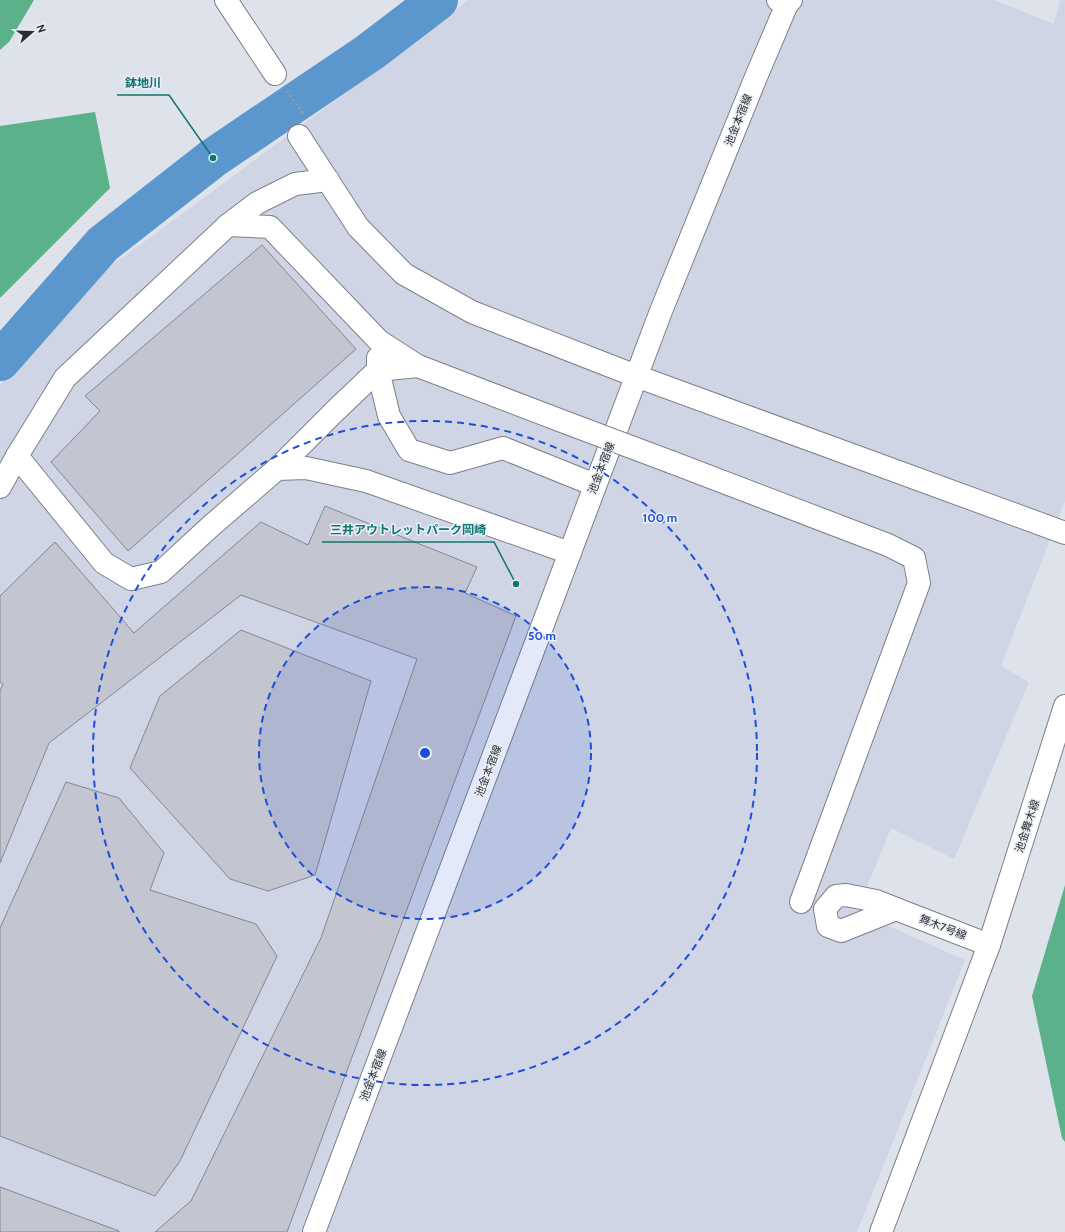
<svg xmlns="http://www.w3.org/2000/svg" width="1065" height="1232" font-family="Cabin,'Noto Sans JP',sans-serif">
<style>
.built{fill:#cfd5e5}
.forest{fill:#5bb18a}
.lines{fill:none;stroke-linecap:round;stroke-linejoin:round}
.river{stroke:#5b96cd;stroke-width:40}
.building{fill:#c3c6d0;stroke:#848790}
.minor-casing{stroke:#7c8088;stroke-width:24}
.major-casing{stroke:#7c8088;stroke-width:24}
.path{stroke:#999ca3;stroke-width:2.5;stroke-dasharray:2 3;stroke-linecap:butt}
.minor{stroke:#fff;stroke-width:22}
.major{stroke:#fff;stroke-width:22}
.minor-bridge-casing{stroke:#7c8088;stroke-width:24;stroke-linecap:butt}
.minor-bridge{stroke:#fff;stroke-width:22}
.ring{fill:none;stroke:#1d4ed8;stroke-width:2;stroke-dasharray:7 5}
.labels{text-anchor:middle;stroke-width:3;stroke-linejoin:round;paint-order:stroke}
.street-label{font-size:11px;fill:#2b2d30;stroke:#ebeff8}
.centre{fill:#1d4ed8;stroke:#ebeff8;stroke-width:2}
.ring-label{font-size:12px;text-anchor:middle;font-weight:bold;fill:#1d4ed8;stroke:#ebeff8;stroke-width:3;stroke-linejoin:round;paint-order:stroke}
.leader{fill:none;stroke:#0f766e;stroke-width:1.5}
.callout-dot{fill:#0f766e;stroke:#ebeff8;stroke-width:1.5}
.callout-label{font-size:12px;text-anchor:middle;font-weight:bold;fill:#0f766e;stroke:#ebeff8;stroke-width:3;stroke-linejoin:round;paint-order:stroke}
</style>
<rect width="100%" height="100%" fill="#dee2eb"/>
<polygon class="built" points="468,0 994,0 1054,24 1060,0 1065,0 1065,501 1001,666 1029,682 954,859 891,828 857,912 965,960 857,1232 0,1232 0,385 83,287 420,38"/>
<g class="forest">
<polygon points="0,0 34,0 9,42 0,50"/>
<polygon points="95,112 110,188 0,298 0,126"/>
<polygon points="1065,885 1065,1142 1062,1138 1032,996"/>
</g>
<g class="lines">
<polyline class="river" points="0,361 103,244 213,158 370,52 438,0"/>
</g>
<g class="building">
<polygon points="262,245 356,349 128,551 51,462 100,411 85,396"/>
<polygon points="325,506 477,567 465,593 516,616 287,1232 155,1232 191,1201 321,938 417,659 241,595 49,743 0,863 0,691 3,684 0,682 0,596 55,542 134,633 261,522 308,545"/>
<polygon points="241,630 371,681 315,875 268,891 230,879 130,768 160,696"/>
<polygon points="66,782 119,798 164,853 150,890 256,924 277,956 180,1161 155,1196 0,1136 0,928"/>
<polygon points="0,1187 119,1231 119,1232 0,1232"/>
</g>
<g class="lines">
<defs>
<g id="minor">
<polyline points="226,0 275,74"/>
<polyline points="299,136 358,227 404,274 472,312 636,376 1065,533"/>
<polyline points="228,225 270,227 379,341 418,366 567,423"/>
<polyline points="418,366 378,370 389,416 409,450 450,463 503,448 595,485"/>
<polyline points="17,456 104,563 131,579 161,572 211,526 277,469 306,468 366,481 570,553"/>
<polyline points="671,462 888,545 914,558 919,583 801,902"/>
<polyline points="277,469 334,412 378,370 378,358"/>
<polyline points="0,487 17,456 65,378 228,225 257,203 295,184 328,180"/>
<polygon points="846,895 876,901 896,909 841,931 828,926 825,909 836,896"/>
<polyline points="896,909 989,945"/>
<polyline points="314,1232 661,311 756,77 787,4"/>
<polyline points="881,1232 989,945 1065,706"/>
</g>
<polyline id="major" points="778,0 787,4 791,0"/>
</defs>
<use href="#minor" class="minor-casing"/>
<use href="#major" class="major-casing"/>
<polyline class="path" points="287,91 304,115"/>
<use href="#minor" class="minor"/>
<use href="#major" class="major"/>
<defs>
<polyline id="minor-bridge" points="567,423 671,462"/>
</defs>
<use href="#minor-bridge" class="minor-bridge-casing"/>
<use href="#minor-bridge" class="minor-bridge"/>
</g>
<circle cx="425" cy="753" r="166" fill="#1d4ed8" fill-opacity=".12"/>
<g class="ring">
<circle cx="425" cy="753" r="166"/>
<circle cx="425" cy="753" r="332"/>
</g>
<g class="labels">
<g class="street-label">
<text transform="translate(738 120) rotate(-68)" y="4">池金本宿線</text>
<text transform="translate(601 468) rotate(-69)" y="4">池金本宿線</text>
<text transform="translate(488 771) rotate(-69)" y="4">池金本宿線</text>
<text transform="translate(1027 826) rotate(-72)" y="4">池金舞木線</text>
<text transform="translate(943 927) rotate(21)" y="4">舞木7号線</text>
<text transform="translate(373 1075) rotate(-69)" y="4">池金本宿線</text>
</g>
</g>
<circle cx="425" cy="753" r="6" class="centre"/>
<g class="ring-label">
<text x="660" y="522">100 m</text>
<text x="542" y="640">50 m</text>
</g>
<path class="leader" d="M213 158L169 95H117M516 584L494 542H322"/>
<g class="callout-dot">
<circle cx="213" cy="158" r="4"/>
<circle cx="516" cy="584" r="4"/>
</g>
<g class="callout-label">
<text x="143" y="87">鉢地川</text>
<text x="408" y="534">三井アウトレットパーク岡崎</text>
</g>
<g transform="translate(32 32) rotate(70)" stroke="#ebeff8" stroke-width="3" paint-order="stroke">
<path d="M0-3L7 15L0 10L-7 15Z" fill="#2b2d30"/>
<text y="-6" font-size="11" font-weight="bold" text-anchor="middle" fill="#2b2d30">N</text>
</g>
</svg>
